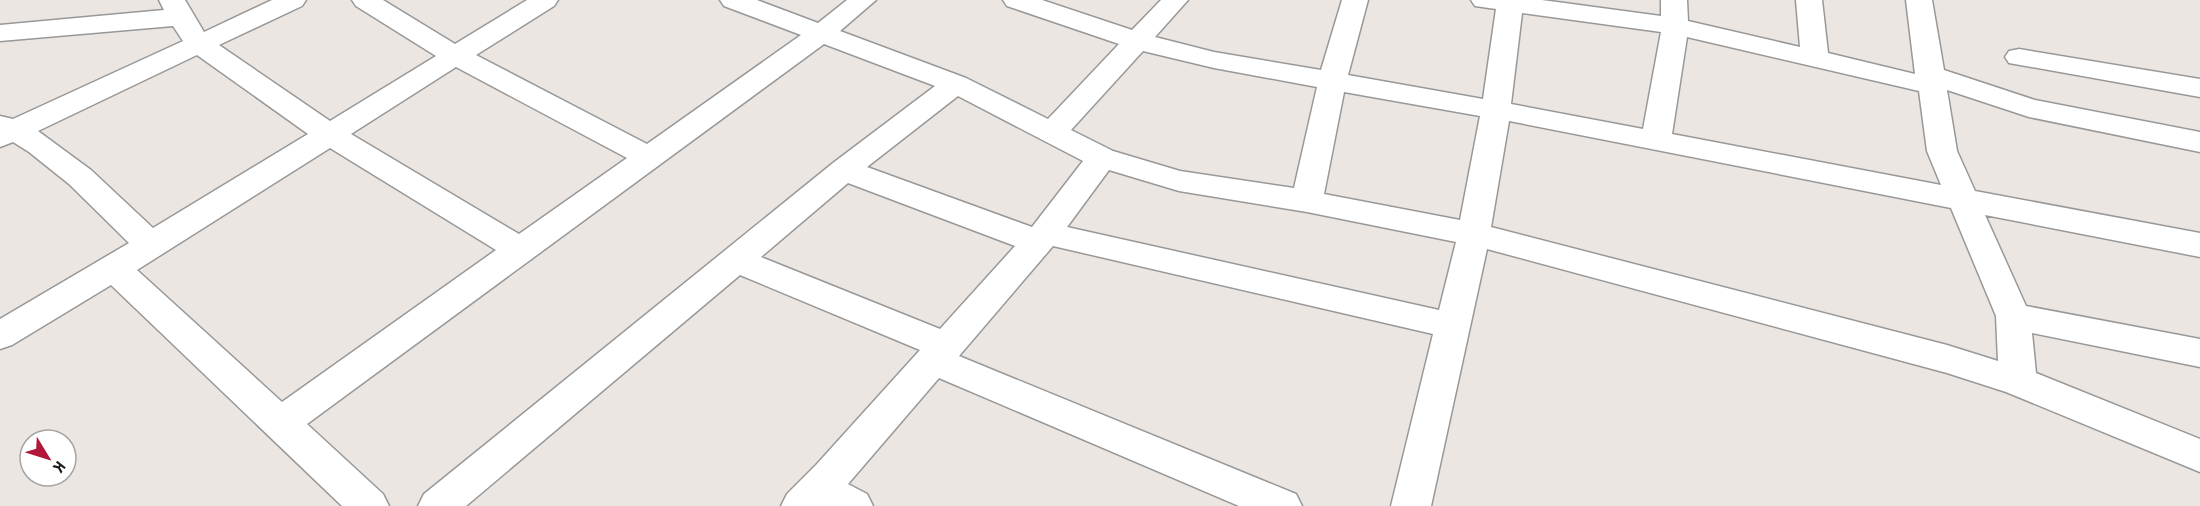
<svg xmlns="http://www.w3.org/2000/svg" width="2200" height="506" font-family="'Titillium Web',sans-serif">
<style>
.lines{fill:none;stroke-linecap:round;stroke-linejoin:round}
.minor-casing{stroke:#989898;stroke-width:3}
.minor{fill:#fff;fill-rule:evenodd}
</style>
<rect width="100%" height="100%" fill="#ece6e2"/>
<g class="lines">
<defs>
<g id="minor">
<path d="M159,0H185L204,32L272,0H306L302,6L219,45L330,121L436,56L356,6L352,0H383L455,44L527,0H558L554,6L476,55L647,144L801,35L724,6L720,0H757L818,23L847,0H876L840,31L966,78L1048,119L1119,44L1007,6L1003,0H1042L1132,30L1161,0H1188L1155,37L1214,52L1321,70L1342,0H1368L1348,75L1483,99L1496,9L1475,6L1471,0H1542L1661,16V0H1687L1688,21L1800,47L1796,0H1822L1828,53L1915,74L1906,0H1932L1944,70L2035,100L2200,132V152L2029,117L1947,90L1957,151L1975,191L2200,233V257L1985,215L2026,306L2200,339V367L2032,333L2036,373L2200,439V472L2006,392L1947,373L1487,249L1431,506H1391L1433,334L1053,246L959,356L1296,494L1302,506H1239L939,378L848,484L867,494L873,506H781L787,494L816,465L920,350L740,275L466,506H418L424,494L833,163L935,86L824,44L307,424L383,494L389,506H342L111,285L12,345L0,349V319L129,243L69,184L29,152L13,142L0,147V116L13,119L183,41L173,26L0,41V25L164,10ZM1522,13L1661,32L1643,129L1511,104ZM1687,37L1919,91L1927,151L1941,185L1672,134ZM1143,51L1214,68L1317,87L1294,188L1180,171L1113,151L1071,130ZM197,55L308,134L153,228L91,170L38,131ZM456,67L627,158L519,234L351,134ZM1344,92L1480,116L1460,220L1324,194ZM958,96L1083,161L1032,227L867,167ZM1509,121L1951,208L1996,316L1998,361L1947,345L1491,227ZM330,148L496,250L282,402L137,270ZM1109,170L1179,191L1307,212L1456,242L1439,310L1067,227ZM848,183L1015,246L940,329L761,257Z"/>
<polygon points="2019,49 2200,79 2200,97 2009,63 2005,57 2009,51"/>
</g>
</defs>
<use href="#minor" class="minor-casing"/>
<use href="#minor" class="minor"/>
</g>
<g transform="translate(48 458) rotate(128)"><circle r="28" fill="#ffffff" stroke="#a4a4a4" stroke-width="1.5"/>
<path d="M0-4.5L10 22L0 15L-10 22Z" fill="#b01738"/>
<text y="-9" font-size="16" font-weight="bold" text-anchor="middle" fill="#1b1b1b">K</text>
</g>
</svg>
